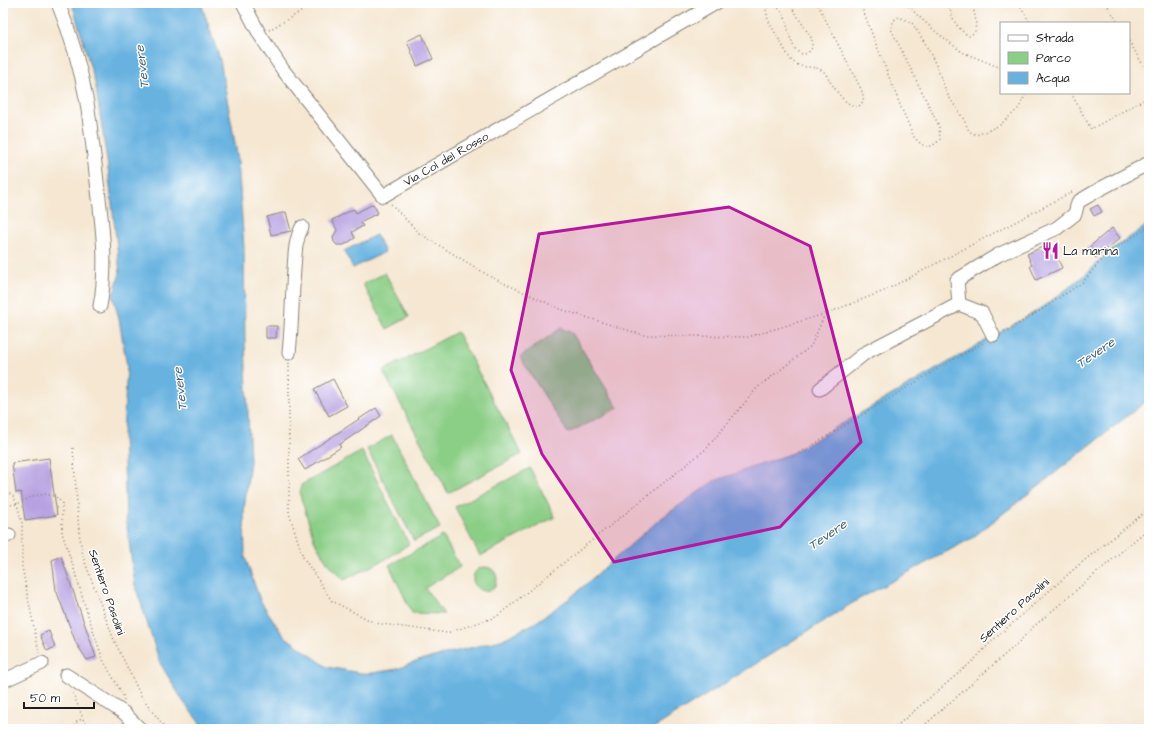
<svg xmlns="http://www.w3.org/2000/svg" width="1152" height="732" font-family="'Architects Daughter',sans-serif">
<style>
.green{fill:#8bce86;stroke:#547551}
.water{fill:#68b2e0;stroke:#42677e}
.building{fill:#b7a1e1}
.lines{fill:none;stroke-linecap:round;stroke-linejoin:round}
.minor-casing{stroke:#888276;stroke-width:15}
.path{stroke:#888276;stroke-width:1.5;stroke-dasharray:1 3;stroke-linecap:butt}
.minor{stroke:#fff;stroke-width:13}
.marked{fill:#b5179e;fill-opacity:0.2;stroke:#b5179e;stroke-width:3;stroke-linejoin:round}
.labels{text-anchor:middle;stroke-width:3;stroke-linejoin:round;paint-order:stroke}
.street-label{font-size:12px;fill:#1c1c1c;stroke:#fff}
.poi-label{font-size:12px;fill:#1c1c1c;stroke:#fff;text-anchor:start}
.water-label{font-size:13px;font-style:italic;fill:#3e6074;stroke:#fff}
</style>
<rect width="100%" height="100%" fill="#fff"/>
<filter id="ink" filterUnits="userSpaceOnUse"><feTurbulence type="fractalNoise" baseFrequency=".025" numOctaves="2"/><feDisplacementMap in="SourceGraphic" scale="8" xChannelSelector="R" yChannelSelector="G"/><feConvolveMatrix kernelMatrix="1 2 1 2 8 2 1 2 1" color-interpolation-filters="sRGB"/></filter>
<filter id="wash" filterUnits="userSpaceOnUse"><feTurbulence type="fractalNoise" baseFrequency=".012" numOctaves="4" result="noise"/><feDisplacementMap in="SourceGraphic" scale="16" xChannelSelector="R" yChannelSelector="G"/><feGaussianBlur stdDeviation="0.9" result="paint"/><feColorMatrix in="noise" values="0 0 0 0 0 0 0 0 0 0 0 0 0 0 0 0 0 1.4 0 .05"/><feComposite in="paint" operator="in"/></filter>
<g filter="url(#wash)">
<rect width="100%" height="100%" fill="#f5e7d1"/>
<g class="green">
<polygon points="385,273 409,317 387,329 363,284"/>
<polygon points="561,328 572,333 618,408 568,433 520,357"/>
<polygon points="457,332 522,454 448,493 383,371"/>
<polygon points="392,435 440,528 414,541 367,449"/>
<polygon points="362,451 409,544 386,559 344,580 327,562 315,542 300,495 301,485"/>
<polygon points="530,468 555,517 480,556 455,507"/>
<polygon points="443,536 460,567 425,588 444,614 412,613 389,565"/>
<circle cx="485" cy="579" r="12"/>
</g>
<g class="water">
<polygon points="72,3 201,3 220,60 238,160 244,248 245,343 250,461 244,510 245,557 260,600 283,635 327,667 366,674 397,669 418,661 501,640 535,623 570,598 660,519 714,481 790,454 1030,315 1051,301 1085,275 1111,250 1149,224 1149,399 972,538 859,599 652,729 204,729 183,701 160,663 135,585 126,519 123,435 127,366 119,319 113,296 120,273 107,160 95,83"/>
<polygon points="376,235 385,252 353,268 344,251"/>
</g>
<g id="blocks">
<g class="building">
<polygon points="422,34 433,59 417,66 407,41"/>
<polygon points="373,204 378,213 360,222 363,226 352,232 355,238 344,245 337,245 334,242 333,237 337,230 332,220 354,209 356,213"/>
<polygon points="1098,205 1102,212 1094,216 1090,209"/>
<polygon points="286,212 291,231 271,235 267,217"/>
<polygon points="1112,228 1120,238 1096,258 1088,248"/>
<polygon points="1049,244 1054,255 1056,254 1062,268 1036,280 1030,266 1032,265 1027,254"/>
<polygon points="266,326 277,326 276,338 266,338"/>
<polygon points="333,379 347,406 329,416 314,389"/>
<polygon points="376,408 381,416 339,445 341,447 305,470 298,459"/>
<polygon points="49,458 57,515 25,520 21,492 16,493 12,463"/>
<polygon points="61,556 96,657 87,660 76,643 56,590 52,560"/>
<polygon points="49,631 55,647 47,651 40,635"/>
</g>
</g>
</g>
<g filter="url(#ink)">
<use href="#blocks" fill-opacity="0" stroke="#888276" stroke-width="1"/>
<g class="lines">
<defs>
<g id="minor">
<path d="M58,3C71,35 81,69 87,103C91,129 94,155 97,182C102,223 108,265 100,306"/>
<polyline points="243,3 260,35 283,70 383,196 716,3"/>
<polyline points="959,304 982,313 993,335"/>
<path d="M289,353C292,325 292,297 294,269C295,255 295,240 302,227"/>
<polyline points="820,389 865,353 959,304 957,280 998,255 1057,228 1075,214 1078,202 1100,189 1149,163"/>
<polyline points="3,537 9,535"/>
<polyline points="66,675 124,713 140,729"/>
<polyline points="3,681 42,663"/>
</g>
</defs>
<use href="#minor" class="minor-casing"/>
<g class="path">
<path d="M789,3L812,39V48C810,50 809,52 807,53C791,60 788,23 784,15C781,9 775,5 769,6L766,9L768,20L790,59C802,72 814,63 824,72C826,74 828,78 829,80C837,91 844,105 858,107C865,101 864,97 861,89L817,3"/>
<polyline points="860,3 900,105 914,137 920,143 925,146 932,146 940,140 939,126 891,29 894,20 899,17 912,23 925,43 937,67 947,94 963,118 969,131 976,135 987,131 1000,125 1019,108 1026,93"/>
<polyline points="906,3 916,14 935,31 962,52 1001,68"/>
<path d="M948,3C953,19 954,26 969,36L975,32L976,21L972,3"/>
<polyline points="1019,3 1030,23"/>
<polyline points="1106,3 1118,23"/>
<polyline points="269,30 316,3"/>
<polyline points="1129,41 1149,75"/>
<polyline points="1071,93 1091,129 1149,97"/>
<polyline points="391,204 419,233 491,277 560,309 643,335 748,337 825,314 884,291 1072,192"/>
<polyline points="1004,331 1008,330 1041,310 1083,282 1105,255 1112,250 1149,227"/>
<polyline points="289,363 289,513 303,557 332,601 375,623 447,633 496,617 706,449 757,388 811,346 825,314"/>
<polyline points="73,448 79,532 83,557 114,640 141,696 166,729"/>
<polyline points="800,453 939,368 985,342"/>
<polyline points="3,489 13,496 17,504 22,523 22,567 39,653"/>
<polyline points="3,506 17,504 33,496 46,494 56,497 62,503 62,533 75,572 86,609 103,660 123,695 124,700"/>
<polyline points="73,693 87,729"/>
<polyline points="77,729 75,723 83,718"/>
<polyline points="893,729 974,660 991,642 1081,563 1149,509"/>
<polyline points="920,729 1017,644 1032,628 1149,528"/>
</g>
<use href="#minor" class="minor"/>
</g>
</g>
<path class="marked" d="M729,207L810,246L861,442L780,527L614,562L542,454L511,370L539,234Z"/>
<defs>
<symbol id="restaurant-bare" viewBox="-9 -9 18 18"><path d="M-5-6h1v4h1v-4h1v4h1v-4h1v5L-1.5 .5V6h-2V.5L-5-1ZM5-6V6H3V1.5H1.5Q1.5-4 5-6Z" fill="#b5179e" stroke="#fff" stroke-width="2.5" paint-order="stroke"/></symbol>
</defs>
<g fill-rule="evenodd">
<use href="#restaurant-bare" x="1038" y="238" width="25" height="25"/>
</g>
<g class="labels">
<g class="street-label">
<text transform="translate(446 159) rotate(-30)" y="4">Via Col del Rosso</text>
<text transform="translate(107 592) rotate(71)" y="4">Sentiero Pasolini</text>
<text transform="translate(1014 610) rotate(-42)" y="4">Sentiero Pasolini</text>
</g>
<g class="poi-label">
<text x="1063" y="255">La marina</text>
</g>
<g class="water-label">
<text transform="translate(141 67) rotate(-97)" y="5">Tevere</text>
<text transform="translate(1095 352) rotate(-34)" y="5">Tevere</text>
<text transform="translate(179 389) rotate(-97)" y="5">Tevere</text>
<text transform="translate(827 534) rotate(-34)" y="5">Tevere</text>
</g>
</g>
<rect width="1152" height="732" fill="none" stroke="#fff" stroke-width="16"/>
<rect x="1000" y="22" width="130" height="72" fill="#ffffff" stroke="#a4a4a4"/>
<rect x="1008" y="35" width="20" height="6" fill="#ffffff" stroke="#a4a4a4"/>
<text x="1036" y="42" font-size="12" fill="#1c1c1c">Strada</text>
<rect x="1008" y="52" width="20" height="12" fill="#8bce86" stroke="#a4a4a4"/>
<text x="1036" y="62" font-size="12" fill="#1c1c1c">Parco</text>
<rect x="1008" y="72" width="20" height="12" fill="#68b2e0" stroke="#a4a4a4"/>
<text x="1036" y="82" font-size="12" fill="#1c1c1c">Acqua</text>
<path d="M24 702v6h70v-6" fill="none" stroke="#1c1c1c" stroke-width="2"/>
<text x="30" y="702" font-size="12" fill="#1c1c1c" stroke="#ffffff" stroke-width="3" paint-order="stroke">50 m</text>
</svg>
